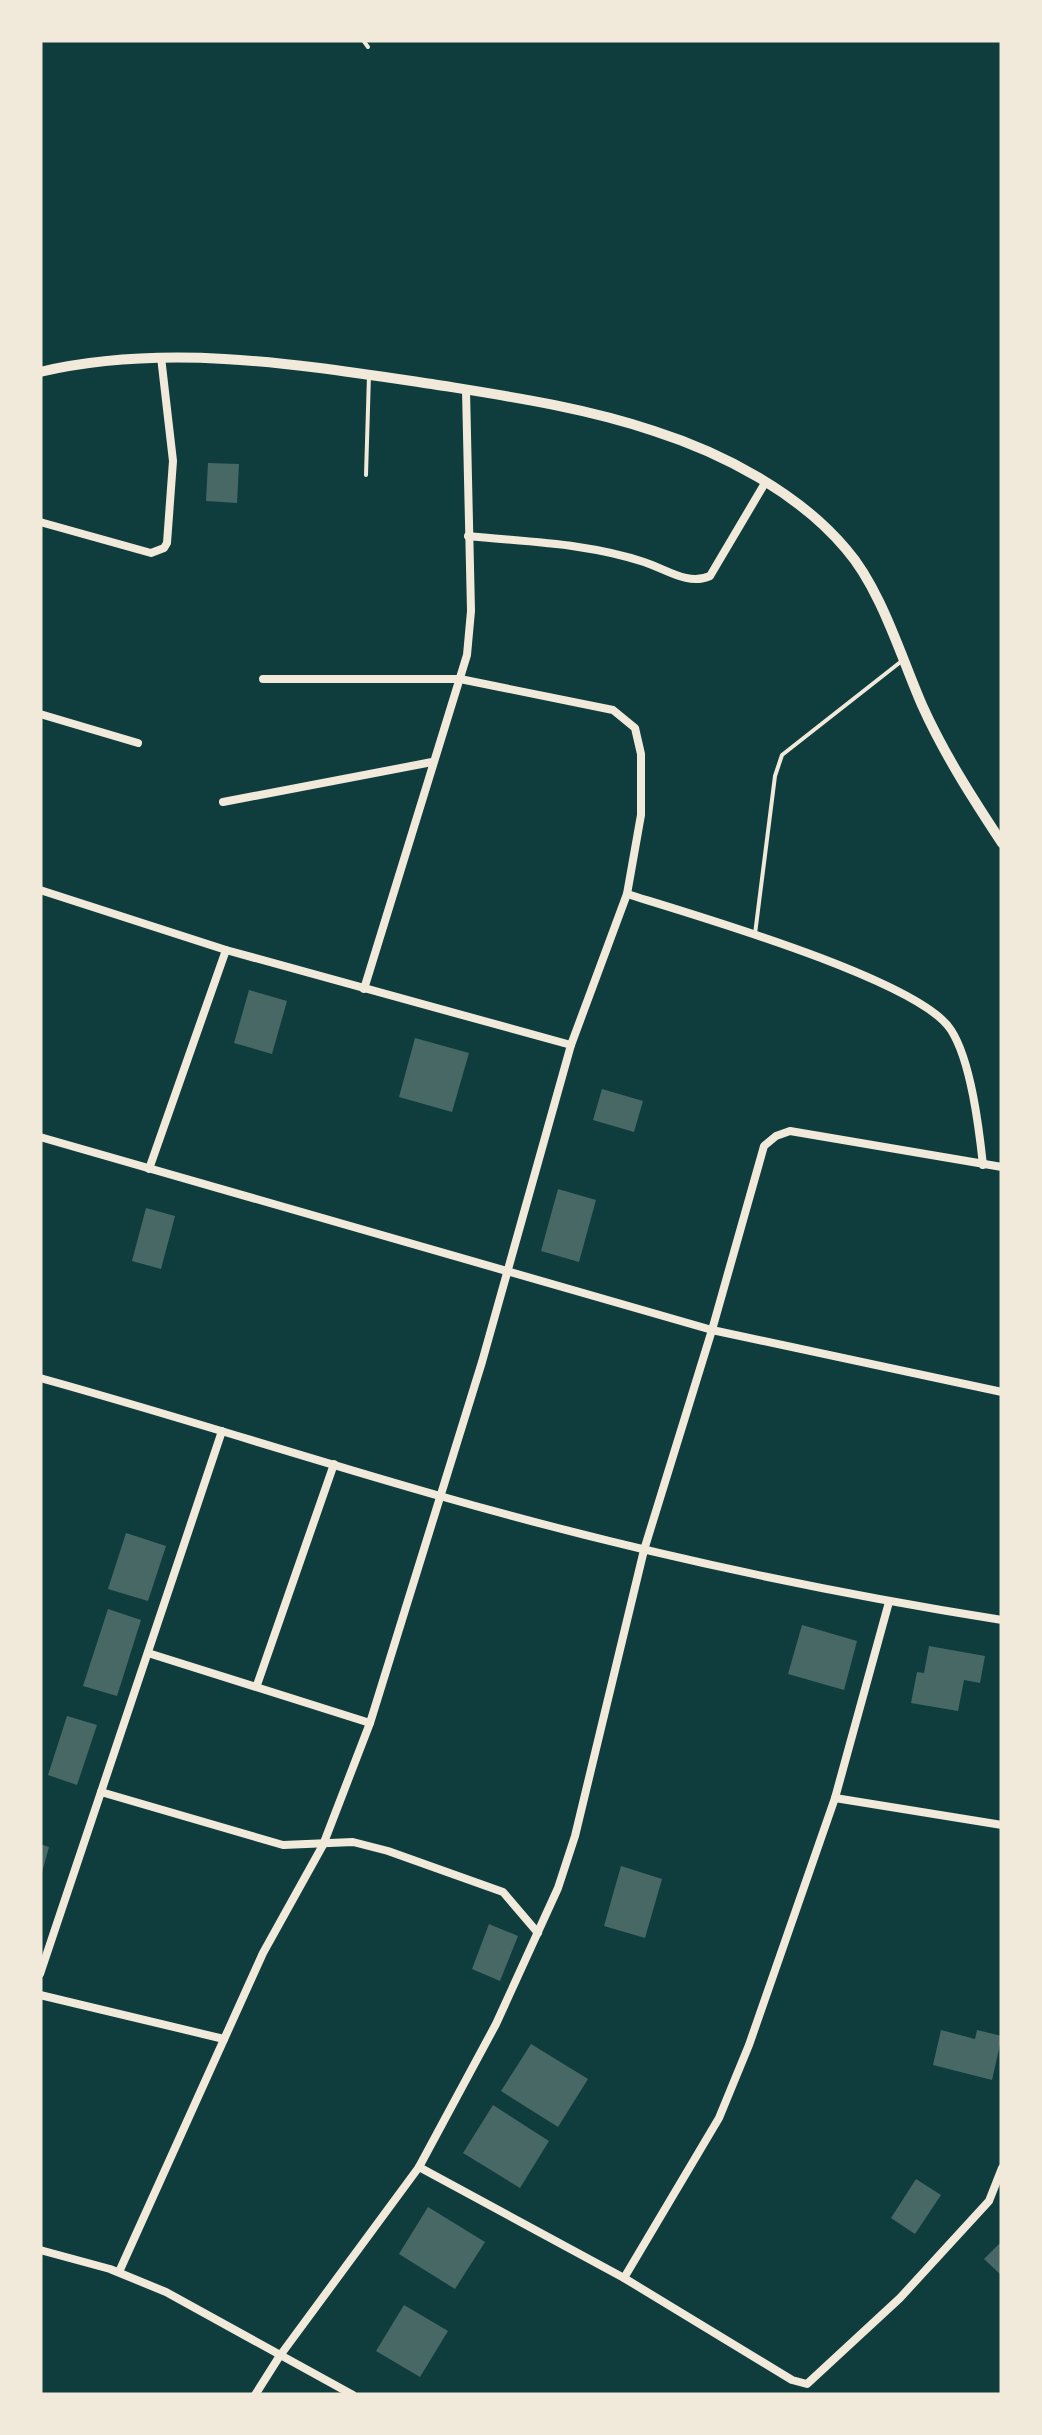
<svg xmlns="http://www.w3.org/2000/svg" width="1042" height="2435" font-family="Roboto,sans-serif">
<style>
.building{fill:#486865}
.lines{fill:none;stroke-linecap:round;stroke-linejoin:round}
.service{stroke:#f1e9da;stroke-width:4}
.minor{stroke:#f1e9da;stroke-width:8}
.tertiary{stroke:#f1e9da;stroke-width:10}
</style>
<rect width="100%" height="100%" fill="#0f3d3e"/>
<g class="building">
<polygon points="208,463 239,464 237,503 206,501"/>
<polygon points="249,990 287,1001 272,1054 234,1043"/>
<polygon points="415,1038 469,1053 452,1112 399,1097"/>
<polygon points="602,1089 643,1101 634,1132 593,1120"/>
<polygon points="558,1189 596,1200 579,1262 541,1251"/>
<polygon points="146,1208 175,1216 161,1269 132,1261"/>
<polygon points="126,1533 166,1546 148,1601 108,1589"/>
<polygon points="108,1609 141,1620 117,1696 83,1686"/>
<polygon points="802,1625 857,1641 844,1690 788,1674"/>
<polygon points="929,1646 985,1656 980,1683 964,1680 958,1711 911,1703 917,1672 924,1673"/>
<polygon points="67,1716 97,1725 77,1785 48,1775"/>
<polygon points="40,1844 49,1847 41,1876 40,1875"/>
<polygon points="621,1866 662,1879 645,1938 604,1926"/>
<polygon points="489,1924 518,1936 500,1981 472,1969"/>
<polygon points="941,2030 975,2039 977,2030 1002,2036 992,2080 933,2065"/>
<polygon points="531,2044 588,2079 558,2127 501,2091"/>
<polygon points="493,2105 549,2141 520,2188 463,2153"/>
<polygon points="916,2179 941,2195 915,2234 891,2218"/>
<polygon points="428,2207 485,2242 455,2289 399,2254"/>
<polygon points="1002,2241 1002,2276 984,2259"/>
<polygon points="404,2305 448,2331 420,2377 376,2351"/>
</g>
<g class="lines">
<g class="service">
<polyline points="363,40 368,47"/>
<polyline points="366,475 369,375"/>
<polyline points="755,934 775,776 782,755 903,660"/>
</g>
<g class="minor">
<polyline points="40,522 151,553 164,548 167,543 173,461 161,357"/>
<path d="M468,536C526,542 588,543 644,562C666,569 688,586 710,576L765,483"/>
<polyline points="40,714 138,743"/>
<polyline points="223,802 432,762"/>
<polyline points="40,890 226,950 571,1045"/>
<path d="M627,894C691,914 920,980 951,1030C971,1061 979,1128 983,1165"/>
<polyline points="364,989 467,655 471,611 466,390"/>
<polyline points="40,1137 712,1330 1002,1392"/>
<polyline points="149,1169 226,950"/>
<path d="M40,1378C174,1415 306,1458 440,1496C625,1549 812,1590 1002,1620"/>
<polyline points="148,1653 370,1723"/>
<polyline points="257,1685 334,1464"/>
<polyline points="101,1792 283,1845 353,1842 388,1851 503,1892 538,1933"/>
<polyline points="835,1798 1002,1825"/>
<polyline points="40,1974 222,1431"/>
<polyline points="40,1995 224,2039"/>
<polyline points="419,2167 624,2278 792,2380 807,2384 900,2298 989,2201 1002,2168"/>
<polyline points="40,2250 110,2269 166,2292 353,2395"/>
<polyline points="119,2272 263,1953 323,1845 370,1723 482,1362 571,1045 627,894 641,815 641,754 635,728 613,710 460,679 263,679"/>
<polyline points="624,2278 719,2118 749,2045 835,1798 889,1602"/>
<polyline points="255,2395 279,2357 419,2167 496,2024 558,1888 575,1836 644,1550 712,1330 764,1146 776,1136 790,1131 1002,1167"/>
</g>
<path class="tertiary" d="M40,372C168,342 303,365 432,384C506,396 583,407 654,431C723,453 799,493 846,549C881,589 901,657 922,705C944,754 973,799 1002,843"/>
</g>
<rect width="1042" height="2435" fill="none" stroke="#f1e9da" stroke-width="85"/>
</svg>
